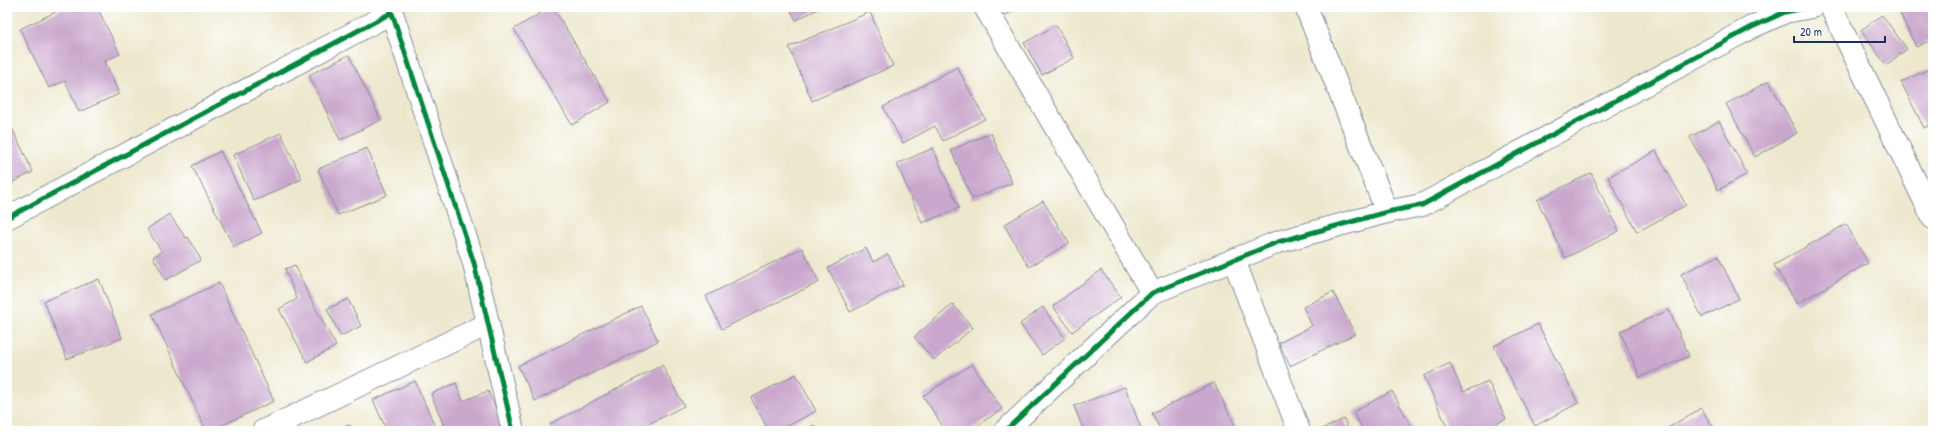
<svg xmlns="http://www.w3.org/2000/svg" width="1940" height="438" font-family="'Patrick Hand',sans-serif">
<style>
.building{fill:#caa8cd}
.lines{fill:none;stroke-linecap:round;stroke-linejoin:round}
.minor-casing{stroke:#848c96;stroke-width:24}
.minor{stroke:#fff;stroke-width:22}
.cycleway-casing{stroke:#fff;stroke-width:8}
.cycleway{stroke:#00873e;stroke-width:5}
</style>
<rect width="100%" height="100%" fill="#fff"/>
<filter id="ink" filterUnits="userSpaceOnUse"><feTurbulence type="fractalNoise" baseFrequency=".025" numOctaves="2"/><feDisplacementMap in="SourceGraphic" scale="8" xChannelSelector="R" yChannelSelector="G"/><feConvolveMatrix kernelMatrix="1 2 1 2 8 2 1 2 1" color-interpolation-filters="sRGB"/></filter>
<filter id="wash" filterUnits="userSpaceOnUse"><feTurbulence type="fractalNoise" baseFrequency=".012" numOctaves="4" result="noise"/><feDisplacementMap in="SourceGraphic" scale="16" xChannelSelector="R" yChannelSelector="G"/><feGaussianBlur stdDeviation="0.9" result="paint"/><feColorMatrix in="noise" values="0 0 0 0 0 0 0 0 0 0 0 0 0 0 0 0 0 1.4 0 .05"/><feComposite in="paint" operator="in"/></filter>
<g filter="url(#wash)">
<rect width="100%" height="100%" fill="#ede8cd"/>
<g id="blocks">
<g class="building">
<polygon points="66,7 97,7 120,54 105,61 119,94 79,112 65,81 49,88 20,29"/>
<polygon points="551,7 553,7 610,102 572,125 514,29"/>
<polygon points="789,7 822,7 796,20"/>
<polygon points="999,7 1022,7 1003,16"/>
<polygon points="1897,7 1933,7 1933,39 1916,47"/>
<polygon points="870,12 893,66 812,101 789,47"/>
<polygon points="1882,15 1907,49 1886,65 1861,30"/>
<polygon points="1056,25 1074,58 1042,75 1024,43"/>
<polygon points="349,55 381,120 340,140 309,75"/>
<polygon points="957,67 985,119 943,141 935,126 903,143 883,107"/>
<polygon points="1929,69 1933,78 1933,123 1924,128 1901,82"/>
<polygon points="1769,81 1797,133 1755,157 1726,104"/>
<polygon points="1719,121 1747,174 1718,190 1690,137"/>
<polygon points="9,122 33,172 7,185 7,123"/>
<polygon points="281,133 302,179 254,201 233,155"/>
<polygon points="991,133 1012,183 972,199 951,150"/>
<polygon points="367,148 387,195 338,215 318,169"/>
<polygon points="933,148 959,208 922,223 897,164"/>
<polygon points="220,151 262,233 234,247 192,166"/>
<polygon points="1656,151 1686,205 1637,232 1608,177"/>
<polygon points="1591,173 1619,231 1565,258 1537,200"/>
<polygon points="1043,201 1069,243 1029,267 1004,225"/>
<polygon points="169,214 186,238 188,237 201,260 166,280 153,257 162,252 147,229"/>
<polygon points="1846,224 1868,263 1797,304 1774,265"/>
<polygon points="802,248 819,282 722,329 706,296"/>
<polygon points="866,248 873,262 888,254 903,285 850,312 828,268"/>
<polygon points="1718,256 1739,299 1702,317 1681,274"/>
<polygon points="295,265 308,294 336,346 307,362 279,309 297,299 285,269"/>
<polygon points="1101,270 1121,297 1072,332 1053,306"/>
<polygon points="99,279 122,338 67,359 44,301"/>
<polygon points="219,283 274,401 210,431 206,431 152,314"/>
<polygon points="1333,292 1355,334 1290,366 1279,343 1312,326 1303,307"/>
<polygon points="348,299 361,326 341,336 327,309"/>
<polygon points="953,304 973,328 934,360 914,337"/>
<polygon points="641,306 658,341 535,401 518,366"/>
<polygon points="1043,307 1065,338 1042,355 1020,324"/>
<polygon points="1669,310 1689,356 1640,377 1620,331"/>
<polygon points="1538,324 1578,403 1535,426 1494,346"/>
<polygon points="1450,363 1463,392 1488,381 1506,419 1480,431 1449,431 1424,376"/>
<polygon points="972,364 1002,409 969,431 946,431 923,396"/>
<polygon points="662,365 684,406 635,431 554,431 550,424"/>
<polygon points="796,374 816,411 778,431 769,431 751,398"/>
<polygon points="415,381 437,431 387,431 373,400"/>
<polygon points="456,383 463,401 488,391 503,425 490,431 446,431 431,394"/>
<polygon points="1214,383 1238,431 1161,431 1152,413"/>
<polygon points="1125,387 1142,431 1084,431 1074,406"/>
<polygon points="1392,391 1414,431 1364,431 1353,412"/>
<polygon points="1701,408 1715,431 1663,431"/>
<polygon points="1344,419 1349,431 1318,431"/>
<polygon points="349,425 351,431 330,431"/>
<polygon points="814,425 817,431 803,431"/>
</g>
</g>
</g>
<g filter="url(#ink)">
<use href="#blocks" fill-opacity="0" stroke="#848c96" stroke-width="1"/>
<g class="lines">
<defs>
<g id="minor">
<polyline points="390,7 474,263 513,431"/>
<polyline points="985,7 1152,293"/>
<polyline points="1306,7 1387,212"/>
<polyline points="1831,7 1933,218"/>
<polyline points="7,218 391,13"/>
<polyline points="1234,260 1299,431"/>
<polyline points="263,431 488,324"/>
<polyline points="1005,431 1152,293 1278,242 1387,212 1422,205 1752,27 1785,12 1811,7"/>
</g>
</defs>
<use href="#minor" class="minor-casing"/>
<use href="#minor" class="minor"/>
<defs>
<g id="cycleway">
<polyline points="390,7 474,263 513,431"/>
<polyline points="7,218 391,13"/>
<polyline points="1005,431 1152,293 1278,242 1387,212 1422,205 1752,27 1785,12 1811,7"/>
</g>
</defs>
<use href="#cycleway" class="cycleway-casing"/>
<use href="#cycleway" class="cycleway"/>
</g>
</g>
<rect width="1940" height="438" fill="none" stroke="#fff" stroke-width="24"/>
<path d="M1794 36v6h91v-6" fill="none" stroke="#1b2f5e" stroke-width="2"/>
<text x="1800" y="36" font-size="12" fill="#1b2f5e" stroke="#ffffff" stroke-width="3" paint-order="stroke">20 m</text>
</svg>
